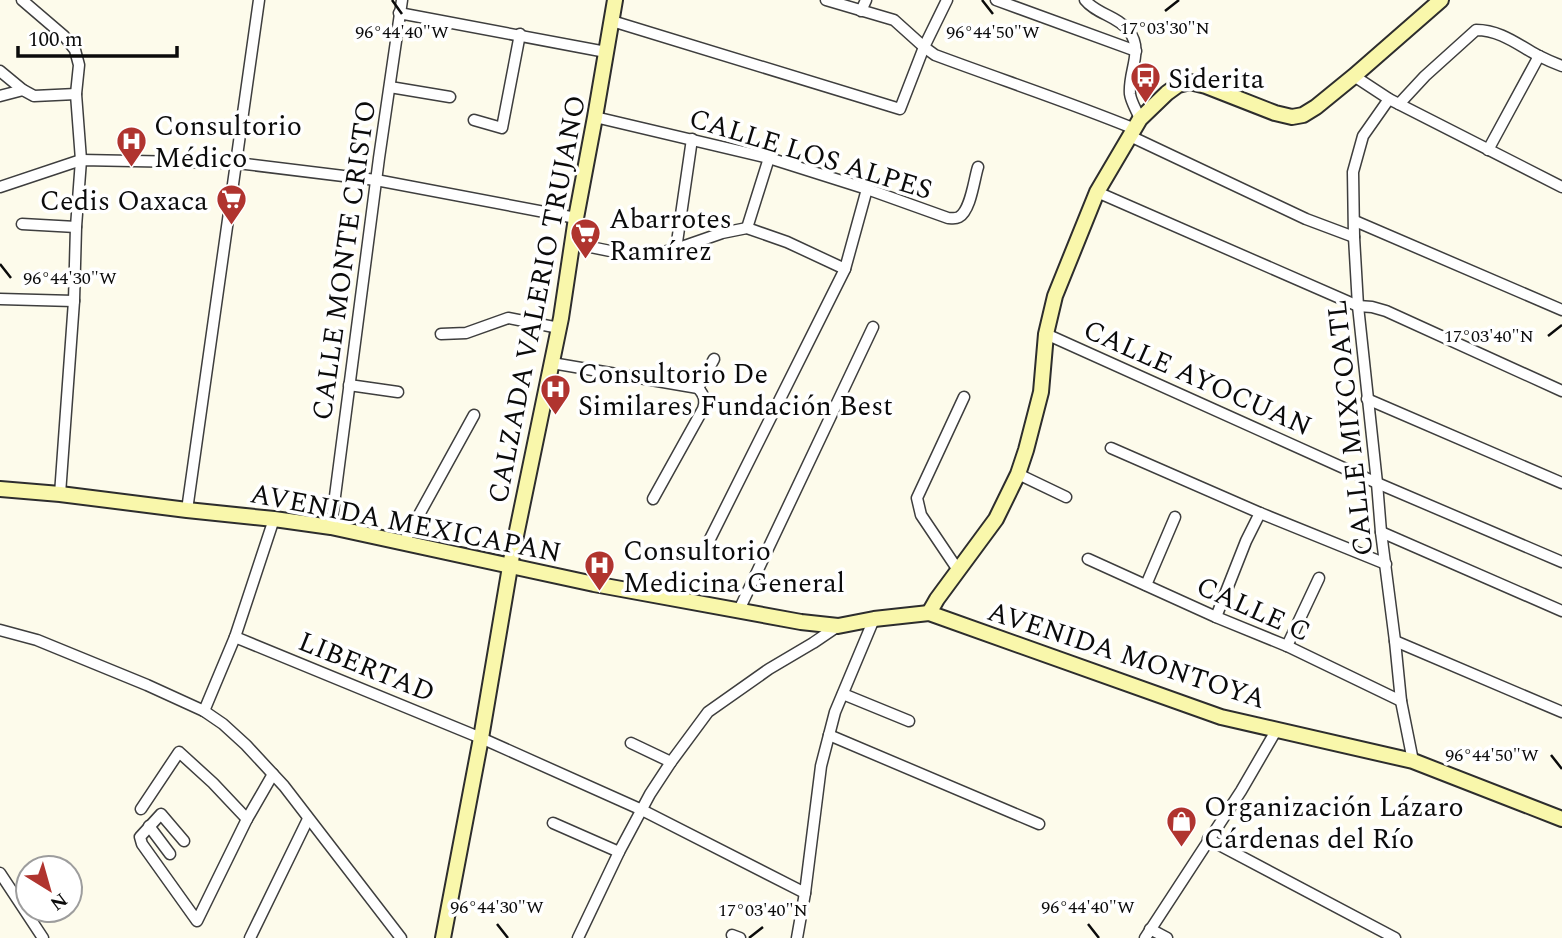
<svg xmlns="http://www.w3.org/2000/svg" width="1562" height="938" font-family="Spectral,serif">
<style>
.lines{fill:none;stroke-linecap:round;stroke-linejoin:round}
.street-casing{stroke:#3e3e3e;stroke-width:13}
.secondary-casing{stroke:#2d2d2d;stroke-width:18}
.street{stroke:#fff;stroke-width:10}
.secondary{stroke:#f9f7ab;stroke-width:14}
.ticks{fill:none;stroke:#0b0b0b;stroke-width:2.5}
.labels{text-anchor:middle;stroke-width:7;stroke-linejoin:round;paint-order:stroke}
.poi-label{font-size:28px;fill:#0b0b0b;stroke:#fff;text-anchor:start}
.street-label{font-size:28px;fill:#0b0b0b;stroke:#fff}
.ticks-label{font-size:18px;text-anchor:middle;fill:#0b0b0b;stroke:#fff;stroke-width:7;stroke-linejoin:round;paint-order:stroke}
</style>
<rect width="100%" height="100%" fill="#fdfbeb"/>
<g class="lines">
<defs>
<g id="street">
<polyline points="22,0 64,36 75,50 79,65 76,94 81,160 76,227 74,301 60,494"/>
<path d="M826,0L894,20L924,47L935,55C1002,80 1069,102 1135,129"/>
<polyline points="996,0 1136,51"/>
<path d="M1085,0C1096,14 1118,16 1129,31C1144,51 1128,71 1130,94C1131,102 1137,111 1140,119"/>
<polyline points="861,11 866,0"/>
<polyline points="399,13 606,52"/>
<polyline points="612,21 900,109 924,47 947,0"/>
<polyline points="0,71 23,90 34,96 76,94"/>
<polyline points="1354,76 1389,99 1562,187"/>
<polyline points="390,87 450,97"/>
<polyline points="0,96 23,90"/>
<polyline points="1389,99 1363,136 1353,172 1354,237 1358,306 1377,483 1381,532 1395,641 1401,701 1413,761"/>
<path d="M1399,104L1425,76L1476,30C1500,30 1517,44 1537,55C1545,59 1554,63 1562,66"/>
<path d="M595,117L769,158L867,189L948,218C953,218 955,219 959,217C971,210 974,179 978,167"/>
<polyline points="474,120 502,128 520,34"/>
<polyline points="1130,136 1306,219 1354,237"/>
<polyline points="1488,150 1539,56"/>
<polyline points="0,187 81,160 237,163 376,180 576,218"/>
<polyline points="1097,192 1358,306 1372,307 1386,311 1562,391"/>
<polyline points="1355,221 1562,310"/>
<polyline points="22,224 76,227"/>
<polyline points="747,228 769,158"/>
<polyline points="571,243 615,252 653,254 676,249 722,233 747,228 787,242 845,269"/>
<polyline points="676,249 692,139"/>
<polyline points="0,299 74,301"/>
<polyline points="441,334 466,333 508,318 559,328"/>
<polyline points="1046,334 1377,483 1562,562"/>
<polyline points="552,363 698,388"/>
<polyline points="349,385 398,392"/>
<polyline points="698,388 714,359"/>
<polyline points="1367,399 1562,483"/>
<polyline points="1111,448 1260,513 1386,564"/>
<polyline points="1018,474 1066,497"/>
<path d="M653,499L703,409C706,400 704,395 698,388"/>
<polyline points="187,510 259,0"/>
<polyline points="331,527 379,158 402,0"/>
<polyline points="1381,532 1562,611"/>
<polyline points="709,541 845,269 867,189"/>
<polyline points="404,542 474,415"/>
<polyline points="1088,559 1216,617 1287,646 1401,701"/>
<polyline points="958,570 921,515 917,498 964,397"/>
<polyline points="1146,585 1175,517"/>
<polyline points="739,610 873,327"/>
<polyline points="1216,617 1246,541 1260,513"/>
<polyline points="0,630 37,640 147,685 204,711 223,724 246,745 284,786 401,938"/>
<polyline points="235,637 481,738 642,810 805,893"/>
<polyline points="1395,641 1562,712"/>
<polyline points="1287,646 1319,578"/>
<polyline points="843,694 909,721"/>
<polyline points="204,711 235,637 274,519"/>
<polyline points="829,735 1039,824"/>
<polyline points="631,743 671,762"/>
<polyline points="141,809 179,752 213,783 247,819"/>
<polyline points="553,823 619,852"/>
<polyline points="149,826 170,854"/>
<polyline points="1208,839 1395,938"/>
<polyline points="184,841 161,814 140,837 142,844 197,921 247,819 273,774"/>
<polyline points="0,873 43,938"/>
<polyline points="1150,929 1167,938"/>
<polyline points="732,935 740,938"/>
<polyline points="250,938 308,819"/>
<polyline points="578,938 619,852 650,794 671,762 708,712 769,669 813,643 838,626"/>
<polyline points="797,938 805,893 821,766 835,712 874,619"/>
<polyline points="1145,938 1241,791 1277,729"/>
</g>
<g id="secondary">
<polyline points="0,489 60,494 187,510 274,519 331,527 594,584 801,622 838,626 874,619 929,613 1221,717 1413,761 1562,819"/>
<polyline points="929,613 937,599 996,519 1018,474 1026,450 1041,392 1046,334 1055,296 1097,192 1140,119 1167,93 1178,85 1190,82 1206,86 1275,113 1292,117 1303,115 1316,107 1354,76 1441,0"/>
<polyline points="443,938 481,738 512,555 561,318 576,218 595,117 615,0"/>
</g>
</defs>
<use href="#street" class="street-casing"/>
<use href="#secondary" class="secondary-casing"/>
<use href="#street" class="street"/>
<use href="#secondary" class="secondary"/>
</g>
<path class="ticks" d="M392,0L402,14M982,0L993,14M1165,11L1179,0M0,264L11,278M1548,336L1562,325M1551,755L1562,769M497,924L508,938M1088,924L1099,938M749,938L763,927"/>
<defs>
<symbol id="bus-pin" viewBox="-11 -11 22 30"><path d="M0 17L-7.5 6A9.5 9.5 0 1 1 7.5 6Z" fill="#b0342f" stroke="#fff"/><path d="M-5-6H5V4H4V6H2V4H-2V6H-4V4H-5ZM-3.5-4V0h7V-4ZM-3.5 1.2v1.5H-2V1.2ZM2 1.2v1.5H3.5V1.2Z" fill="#fff"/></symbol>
<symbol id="hospital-pin" viewBox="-11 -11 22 30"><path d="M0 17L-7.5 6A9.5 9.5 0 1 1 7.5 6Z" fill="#b0342f" stroke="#fff"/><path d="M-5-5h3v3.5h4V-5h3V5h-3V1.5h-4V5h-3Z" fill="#fff"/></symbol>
<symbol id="supermarket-pin" viewBox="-11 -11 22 30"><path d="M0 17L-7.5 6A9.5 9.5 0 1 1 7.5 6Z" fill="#b0342f" stroke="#fff"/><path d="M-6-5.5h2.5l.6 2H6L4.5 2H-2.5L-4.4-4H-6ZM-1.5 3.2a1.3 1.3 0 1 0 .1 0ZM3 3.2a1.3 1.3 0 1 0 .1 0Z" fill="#fff"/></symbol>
<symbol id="shop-pin" viewBox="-11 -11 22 30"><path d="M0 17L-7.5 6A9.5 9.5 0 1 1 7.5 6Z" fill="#b0342f" stroke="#fff"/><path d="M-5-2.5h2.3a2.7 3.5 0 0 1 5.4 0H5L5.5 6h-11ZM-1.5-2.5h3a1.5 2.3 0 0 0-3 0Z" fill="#fff"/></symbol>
</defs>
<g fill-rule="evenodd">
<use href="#bus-pin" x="1128" y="60" width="35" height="47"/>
<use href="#hospital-pin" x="114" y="124" width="35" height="47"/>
<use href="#supermarket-pin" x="214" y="182" width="35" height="47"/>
<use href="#supermarket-pin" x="568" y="216" width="35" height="47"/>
<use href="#hospital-pin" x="538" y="372" width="35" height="47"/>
<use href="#hospital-pin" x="582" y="548" width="35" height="47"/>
<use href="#shop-pin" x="1164" y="804" width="35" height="47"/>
</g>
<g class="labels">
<g class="poi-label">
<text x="1168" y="88">Siderita</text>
<text x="154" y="135">Consultorio<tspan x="154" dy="32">Médico</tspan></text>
<text x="208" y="210" text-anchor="end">Cedis Oaxaca</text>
<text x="609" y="228">Abarrotes<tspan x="609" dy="32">Ramírez</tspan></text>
<text x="578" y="383">Consultorio De<tspan x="578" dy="32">Similares Fundación Best</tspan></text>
<text x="623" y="560">Consultorio<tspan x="623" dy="32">Medicina General</tspan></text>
<text x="1204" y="816">Organización Lázaro<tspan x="1204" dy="32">Cárdenas del Río</tspan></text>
</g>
<g class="street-label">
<text transform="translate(811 153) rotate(17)" y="10">CALLE LOS ALPES</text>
<text transform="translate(343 260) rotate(-82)" y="10">CALLE MONTE CRISTO</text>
<text transform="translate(536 299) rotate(-79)" y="10">CALZADA VALERIO TRUJANO</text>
<text transform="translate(1198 377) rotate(24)" y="10">CALLE AYOCUAN</text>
<text transform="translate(1349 428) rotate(-96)" y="10">CALLE MIXCOATL</text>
<text transform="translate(406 522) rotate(11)" y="10">AVENIDA MEXICAPAN</text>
<text transform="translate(1254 608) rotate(24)" y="10">CALLE C</text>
<text transform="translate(1127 654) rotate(18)" y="10">AVENIDA MONTOYA</text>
<text transform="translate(367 666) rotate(22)" y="10">LIBERTAD</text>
</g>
</g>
<g class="ticks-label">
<text x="1165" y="34">17°03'30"N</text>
<text x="402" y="38">96°44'40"W</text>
<text x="993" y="38">96°44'50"W</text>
<text x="70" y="284">96°44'30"W</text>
<text x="1489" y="342">17°03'40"N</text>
<text x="1492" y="761">96°44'50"W</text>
<text x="497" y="913">96°44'30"W</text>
<text x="1088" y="913">96°44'40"W</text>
<text x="763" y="916">17°03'40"N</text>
</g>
<g transform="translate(49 889) rotate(143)"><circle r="33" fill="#ffffff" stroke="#9d9d9d" stroke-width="2"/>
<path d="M0-5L12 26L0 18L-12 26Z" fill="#b0342f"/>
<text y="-10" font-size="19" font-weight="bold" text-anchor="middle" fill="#0b0b0b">N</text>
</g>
<path d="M18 46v10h159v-10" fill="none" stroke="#0b0b0b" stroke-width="3.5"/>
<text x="28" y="46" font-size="21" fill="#0b0b0b" stroke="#ffffff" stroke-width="5" paint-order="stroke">100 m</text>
</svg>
